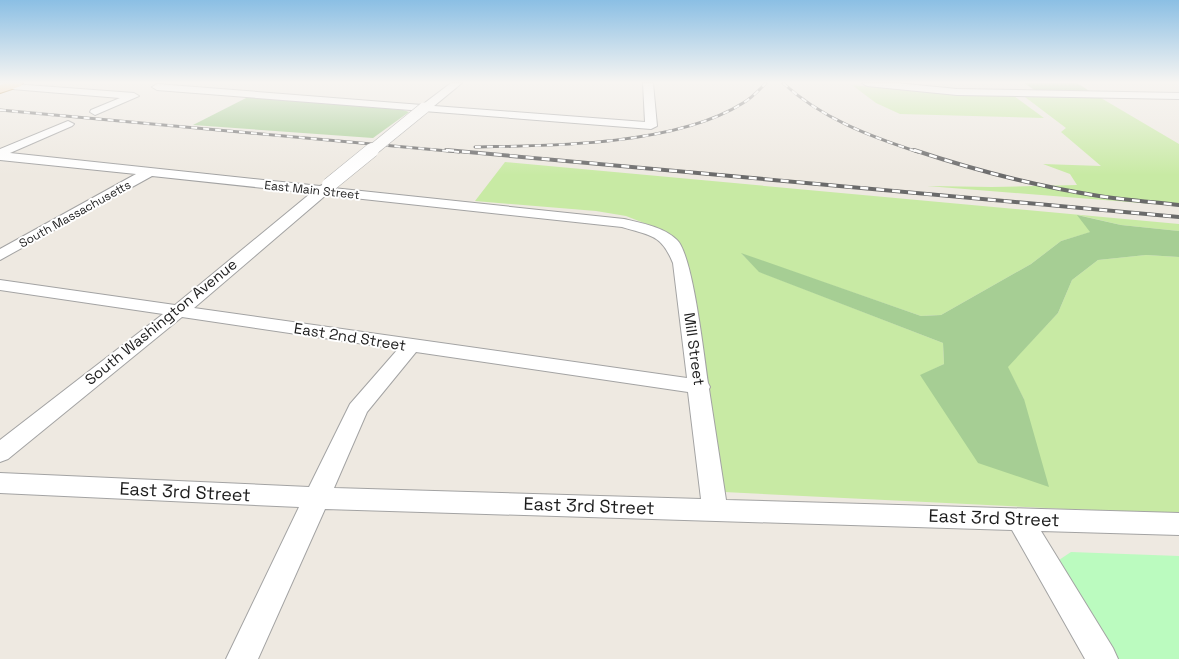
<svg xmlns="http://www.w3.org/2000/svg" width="1179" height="659" font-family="'Space Grotesk',sans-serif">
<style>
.grass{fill:#c8eaa4}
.forest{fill:#a6ce94}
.park{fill:#bbfbbf}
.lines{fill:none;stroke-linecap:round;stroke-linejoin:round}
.minor-casing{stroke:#a3a3a3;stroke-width:2}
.major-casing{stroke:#936000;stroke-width:2}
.minor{fill:#fff;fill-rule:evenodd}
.major{fill:#fecf95;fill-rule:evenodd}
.rail-far1-casing{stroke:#6a6a6a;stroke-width:3}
.rail-casing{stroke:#6a6a6a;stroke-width:4}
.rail-far1{stroke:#fff;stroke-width:2;stroke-dasharray:6;stroke-linecap:butt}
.rail{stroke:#fff;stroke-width:2.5;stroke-dasharray:8;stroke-linecap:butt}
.minor-bridge-far1-casing{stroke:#a3a3a3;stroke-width:12;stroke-linecap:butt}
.minor-bridge-casing{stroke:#a3a3a3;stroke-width:15;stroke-linecap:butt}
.minor-bridge-far1{stroke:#fff;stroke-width:11}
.minor-bridge{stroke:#fff;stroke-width:14}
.labels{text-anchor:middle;stroke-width:4;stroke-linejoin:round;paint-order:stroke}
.far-street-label{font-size:12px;fill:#1c1c1c;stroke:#fff}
.street-label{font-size:15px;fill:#1c1c1c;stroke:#fff}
.near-street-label{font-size:18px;fill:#1c1c1c;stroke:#fff}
</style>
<rect width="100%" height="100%" fill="#eee9e1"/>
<g class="grass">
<polygon points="852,85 959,95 1014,96 1044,118 900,114 876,103"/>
<polygon points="1025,97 1101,98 1179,144 1179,206 927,186 992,187 1077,185 1070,174 1043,164 1101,166 1061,132 1066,128"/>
<polygon points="505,162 1179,224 1179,231 1121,225 1078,215 1091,232 1061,241 1031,264 941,315 921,316 742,254 760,272 943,343 944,364 920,376 1024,399 1007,367 1058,313 1072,280 1098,260 1146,255 1179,257 1179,513 1066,509 724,492 673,251 663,234 649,225 626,216 596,211 475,201"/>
</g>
<g class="forest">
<polygon points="1024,83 1077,83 1091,92 1036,91"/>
<polygon points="248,97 403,110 409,112 373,138 193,125"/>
<polygon points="1077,215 1121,225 1179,231 1179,257 1146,255 1098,260 1072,280 1058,313 1008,367 1024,399 1049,487 978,463 920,375 944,364 943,343 759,272 741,253 921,316 941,315 1031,264 1061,241 1090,232"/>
</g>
<polygon class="park" points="1071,552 1179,556 1179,659 1118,659 1059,560"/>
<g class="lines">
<defs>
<g id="minor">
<polygon points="0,83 134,93 139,96 95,115 90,112 91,110 120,98 0,88"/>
<polygon points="451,83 462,83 434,106 645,122 643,83 653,83 657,126 651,129 157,90 152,87 157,84 422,105"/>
<polygon points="862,83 896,83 957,89 1179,93 1179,99 957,95 867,86"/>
<path d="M68,121L74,124L72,126L10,153L320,186L327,183L332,184L333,188L624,219C642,223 664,227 677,240C693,255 704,357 708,383L710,387L709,389L726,500L1179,513V535L1041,531L1113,648L1118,659H1085L1012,530L325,509L258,659H226L299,507L0,493V473L309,487L350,404L398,349L182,317L8,459L0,462V440L163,314L0,290V280L175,305L311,193L152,176L0,260V249L136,174L0,160V149ZM326,195L622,227C651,236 661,234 673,263L687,378L194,308ZM416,352L688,392L701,499L334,488L367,412Z"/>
</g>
<polygon id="major" points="5,83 23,83 21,86 0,93 0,85"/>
</defs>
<use href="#minor" class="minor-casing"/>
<use href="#major" class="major-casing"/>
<use href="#minor" class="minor"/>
<use href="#major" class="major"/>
<defs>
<g id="rail-far1">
<path d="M783,83C821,118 869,136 918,152"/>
<polyline points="0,110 459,152"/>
<path d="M475,147C552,146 677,145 743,103C752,98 759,90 766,83"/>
</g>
<g id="rail">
<polyline points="446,150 1179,217"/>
<path d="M914,150C974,170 1036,186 1099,196C1126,200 1152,202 1179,205"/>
</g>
</defs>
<use href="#rail-far1" class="rail-far1-casing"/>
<use href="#rail" class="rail-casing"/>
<use href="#rail-far1" class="rail-far1"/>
<use href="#rail" class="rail"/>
<defs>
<polyline id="minor-bridge-far1" points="370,152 424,108"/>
<polyline id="minor-bridge" points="329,185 372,150"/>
</defs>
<use href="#minor-bridge-far1" class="minor-bridge-far1-casing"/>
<use href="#minor-bridge" class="minor-bridge-casing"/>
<use href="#minor-bridge-far1" class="minor-bridge-far1"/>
<use href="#minor-bridge" class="minor-bridge"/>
</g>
<linearGradient id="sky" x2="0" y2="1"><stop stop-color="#8bbfe4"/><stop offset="0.47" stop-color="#f7f5f2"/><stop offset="1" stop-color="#f7f5f2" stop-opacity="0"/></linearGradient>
<rect width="1179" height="175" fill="url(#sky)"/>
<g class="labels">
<g class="far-street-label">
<text transform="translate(312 190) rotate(6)" y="4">East Main Street</text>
<text transform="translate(75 214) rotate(-29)" y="4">South Massachusetts</text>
</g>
<g class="street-label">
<text transform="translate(161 322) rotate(-39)" y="5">South Washington Avenue</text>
<text transform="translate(350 337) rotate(9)" y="5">East 2nd Street</text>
<text transform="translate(694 349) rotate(82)" y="5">Mill Street</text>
</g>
<g class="near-street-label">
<text transform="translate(185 492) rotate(3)" y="6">East 3rd Street</text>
<text transform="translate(589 506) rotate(2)" y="6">East 3rd Street</text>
<text transform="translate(994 518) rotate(2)" y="6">East 3rd Street</text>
</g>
</g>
</svg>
